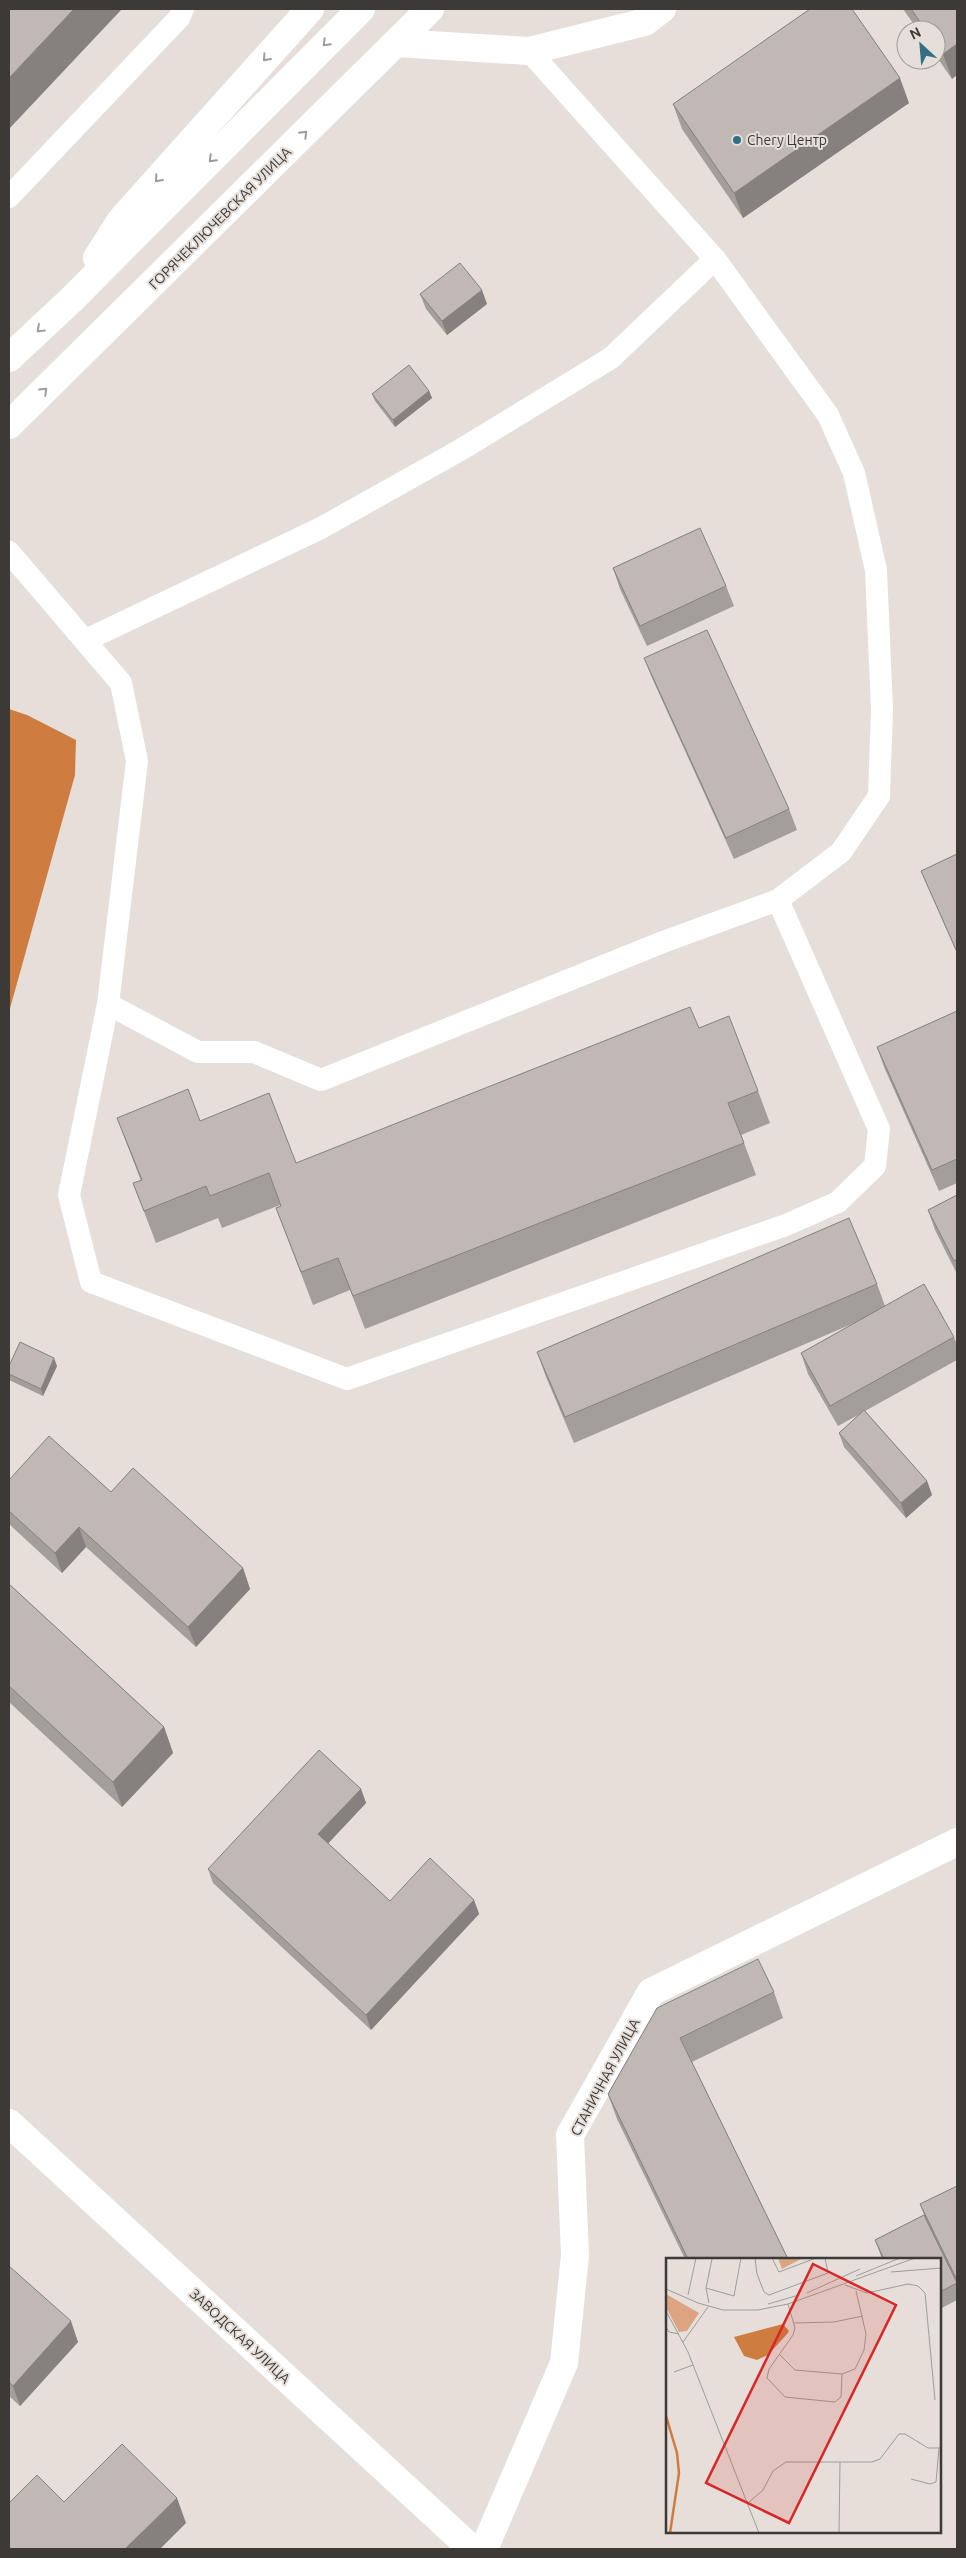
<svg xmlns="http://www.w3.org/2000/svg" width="966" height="2558" font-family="Ubuntu,sans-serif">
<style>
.water{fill:#cf7c41}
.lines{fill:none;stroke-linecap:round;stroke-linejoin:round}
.service{stroke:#fff;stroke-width:22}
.minor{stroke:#fff;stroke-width:28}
.primary{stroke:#fff;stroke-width:28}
.wall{fill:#a49e9b}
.shaded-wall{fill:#86817e}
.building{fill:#bfb8b4;stroke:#86817e}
.oneway{stroke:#9e9c9b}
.poi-dot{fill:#306f84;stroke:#e5ded9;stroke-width:2}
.labels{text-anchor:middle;stroke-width:4;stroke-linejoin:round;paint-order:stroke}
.poi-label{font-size:14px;fill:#3c3937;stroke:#e5ded9;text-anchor:start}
.street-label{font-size:14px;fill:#3c3937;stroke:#e5ded9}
.inset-river{fill:none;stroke:#cf7c41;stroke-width:2.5}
.inset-road{fill:none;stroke:#a19c98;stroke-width:1}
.view{fill:#d62828;fill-opacity:0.15;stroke:#d62828;stroke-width:2.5}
.inset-edge{fill:none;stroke:#3c3937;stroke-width:2.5}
</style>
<rect width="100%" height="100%" fill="#e5ded9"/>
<polygon class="water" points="9,709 27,715 76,740 75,775 9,1012"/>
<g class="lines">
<g class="service">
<polyline points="9,197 179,18 183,9"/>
<polyline points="9,552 121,683 137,761 108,1004 69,1195 91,1282 347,1379 786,1225 838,1202 875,1166 879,1129 778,900"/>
<polyline points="86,640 321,528 462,449 611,358 715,259"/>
<polyline points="108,1004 198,1052 254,1052 321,1080 663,942 778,900 841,852 879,796 882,710 876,570 854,473 828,415 715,259 529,51"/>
</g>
<g class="minor">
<polyline points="396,43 529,51 645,22 662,9"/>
<polyline points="9,2123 472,2549"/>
<polyline points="484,2549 564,2363 575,2255 570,2135 651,1992 957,1842"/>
</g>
<g class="primary">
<polyline points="97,258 121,220 310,9"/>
<polyline points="9,358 71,300 361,9"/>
<polyline points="9,425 430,9"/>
</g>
</g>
<g class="wall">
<polygon points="903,9 957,9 952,79 936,56 936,30 918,30"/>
<polygon points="909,103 743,218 682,129 673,104"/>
<polygon points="420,294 487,304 447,335 426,309"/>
<polygon points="429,391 432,398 395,427 375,401 372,394"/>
<polygon points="613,568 726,586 734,606 647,646 620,589"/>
<polygon points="644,658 789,809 797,830 734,859 652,678"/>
<polygon points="957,854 957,953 921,871"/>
<polygon points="957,1011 957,1183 939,1191 884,1067 877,1047"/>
<polygon points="699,1028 758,1091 770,1123 741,1135 756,1175 365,1329 350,1290 313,1305 276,1208 281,1206 280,1205 222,1228 218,1218 156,1243 133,1183 141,1181 117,1118 200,1121 296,1163"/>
<polygon points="957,1195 957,1274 935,1230 928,1210"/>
<polygon points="877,1284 885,1306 954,1337 957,1345 957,1360 865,1411 927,1481 932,1495 906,1518 844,1447 839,1433 860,1414 838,1426 808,1374 801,1353 859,1321 574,1443 546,1377 537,1352"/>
<polygon points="9,1366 57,1366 43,1396 9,1380"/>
<polygon points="9,1480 111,1492 243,1568 250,1589 196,1647 86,1547 62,1573 9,1524"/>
<polygon points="9,1584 164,1727 173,1753 122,1807 9,1702"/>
<polygon points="361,1789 366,1803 328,1843 390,1901 474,1900 479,1914 371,2030 213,1883 208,1869"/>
<polygon points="774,1992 783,2018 692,2062 788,2259 685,2259 617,2119 608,2094 657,2008"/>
<polygon points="957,2186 957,2300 940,2309 940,2259 882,2259 875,2240 924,2215 920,2204"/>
<polygon points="9,2266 78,2342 20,2406 9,2396"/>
</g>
<g class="shaded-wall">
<polygon points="74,9 122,9 9,129 9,78"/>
<polygon points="957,44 957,75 952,79 943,54"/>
<polygon points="900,78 909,103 743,218 734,193"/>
<polygon points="482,290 487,304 447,335 442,321"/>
<polygon points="429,391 432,398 395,427 393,420"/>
<polygon points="54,1358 57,1366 43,1396 41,1389"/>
<polygon points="927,1481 932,1495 906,1518 901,1503"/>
<polygon points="79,1527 86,1547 62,1573 55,1553"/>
<polygon points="243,1568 250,1589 196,1647 188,1627"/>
<polygon points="164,1727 173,1753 122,1807 113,1782"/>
<polygon points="361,1789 366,1803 323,1849 318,1834"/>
<polygon points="474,1900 479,1914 371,2030 366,2015"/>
<polygon points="71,2321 78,2342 20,2406 13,2386"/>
<polygon points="177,2498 186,2523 160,2549 125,2549"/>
</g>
<g class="building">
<polygon points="9,9 74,9 9,78"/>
<polygon points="810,9 852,9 900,78 734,193 673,104"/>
<polygon points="911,9 957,9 957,44 943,54 936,44 936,30 926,30"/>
<polygon points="460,263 482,290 442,321 420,294"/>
<polygon points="409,365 429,391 393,420 372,394"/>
<polygon points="700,528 726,586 640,626 613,568"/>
<polygon points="707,630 789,809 726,838 644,658"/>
<polygon points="957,854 957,952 921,871"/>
<polygon points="690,1007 699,1028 729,1016 758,1091 728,1103 744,1143 353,1296 338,1258 301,1272 276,1208 281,1206 269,1173 210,1196 206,1186 144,1211 133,1183 142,1180 117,1118 188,1089 200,1121 269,1093 296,1163"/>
<polygon points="957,1011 957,1159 932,1170 877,1047"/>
<polygon points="957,1195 957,1259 954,1261 928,1210"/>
<polygon points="849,1218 877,1284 565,1417 537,1352"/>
<polygon points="924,1284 954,1337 830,1406 801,1353"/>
<polygon points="20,1342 54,1358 41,1389 9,1374 9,1366"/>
<polygon points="864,1410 927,1481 901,1503 839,1433"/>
<polygon points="49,1436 111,1492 133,1468 243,1568 188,1627 79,1527 55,1553 9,1511 9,1480"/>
<polygon points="9,1584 164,1727 113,1782 9,1686"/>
<polygon points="319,1750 361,1789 318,1834 390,1901 430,1858 474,1900 366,2015 208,1869"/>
<polygon points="758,1959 774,1992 680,2038 788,2259 688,2259 608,2094 657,2008"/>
<polygon points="957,2186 957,2280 920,2204"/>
<polygon points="924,2215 957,2283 940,2292 940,2259 884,2259 875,2240"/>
<polygon points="9,2266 71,2321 13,2386 9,2382"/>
<polygon points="122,2444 177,2498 125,2549 9,2549 9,2503 37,2475 64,2502"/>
</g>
<defs><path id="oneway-chevron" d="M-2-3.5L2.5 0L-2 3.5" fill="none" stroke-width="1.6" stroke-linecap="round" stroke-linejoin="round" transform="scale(1.25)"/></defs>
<g class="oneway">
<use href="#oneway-chevron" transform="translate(326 43) rotate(135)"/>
<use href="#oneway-chevron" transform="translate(266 58) rotate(132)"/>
<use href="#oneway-chevron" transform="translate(304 134) rotate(-45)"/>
<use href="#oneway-chevron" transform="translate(212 159) rotate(135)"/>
<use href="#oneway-chevron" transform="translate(158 179) rotate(132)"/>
<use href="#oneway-chevron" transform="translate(40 329) rotate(137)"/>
<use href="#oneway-chevron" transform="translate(44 391) rotate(-44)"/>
</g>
<circle class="poi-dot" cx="737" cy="140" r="5"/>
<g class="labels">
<g class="poi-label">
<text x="747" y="145">Chery Центр</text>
</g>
<g class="street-label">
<text transform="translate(220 218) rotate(-45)" y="5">ГОРЯЧЕКЛЮЧЕВСКАЯ УЛИЦА</text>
<text transform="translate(605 2077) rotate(-62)" y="5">СТАНИЧНАЯ УЛИЦА</text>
<text transform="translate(240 2336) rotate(43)" y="5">ЗАВОДСКАЯ УЛИЦА</text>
</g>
</g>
<g transform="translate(666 2258)">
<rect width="275" height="275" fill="#e5ded9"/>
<path d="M112,0H137L116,11ZM0,36L33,55L21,73L13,74L0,49Z" fill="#dca480"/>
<path d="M117,66L123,73L121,76L102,97L91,102L78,98L68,79Z" fill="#cf7c41"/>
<path class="inset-river" d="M0,158L11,195L13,215L4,275"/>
<path class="inset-road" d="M89,0L91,16L98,34L103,37L162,15L159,0M106,0L113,14L150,0M225,14L275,10M190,18L234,0M179,27L201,35L242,26L252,28L259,35L269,142M40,30L46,1M0,31L32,45L57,52H92L122,46L249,0M141,35L194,11M22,37L30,0M43,45L40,30L68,38L75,0M102,46L133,37M122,46L129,70L127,77L103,111L101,120L119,139L169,144L175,139L176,116M0,53L22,94L93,275M128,65L168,64L197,58M0,69L3,74L13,76M17,84L42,49M114,97L129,112L176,116L189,111L198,92L200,76L190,33M8,114L27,107M245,221L264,226L270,224L273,190M82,245L97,232L107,213L120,204H206L214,201L233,176H239L262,190H275M173,275L174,204"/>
<path class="view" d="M147,6L230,47L123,265L40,225Z"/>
<rect width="275" height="275" class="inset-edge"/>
</g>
<rect width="966" height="2558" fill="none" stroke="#3c3937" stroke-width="20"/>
<g transform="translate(921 45) rotate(334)"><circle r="24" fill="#e5ded9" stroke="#a19c98"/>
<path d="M0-4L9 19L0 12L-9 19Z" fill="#306f84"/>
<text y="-8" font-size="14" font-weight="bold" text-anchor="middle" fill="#3c3937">N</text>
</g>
</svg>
